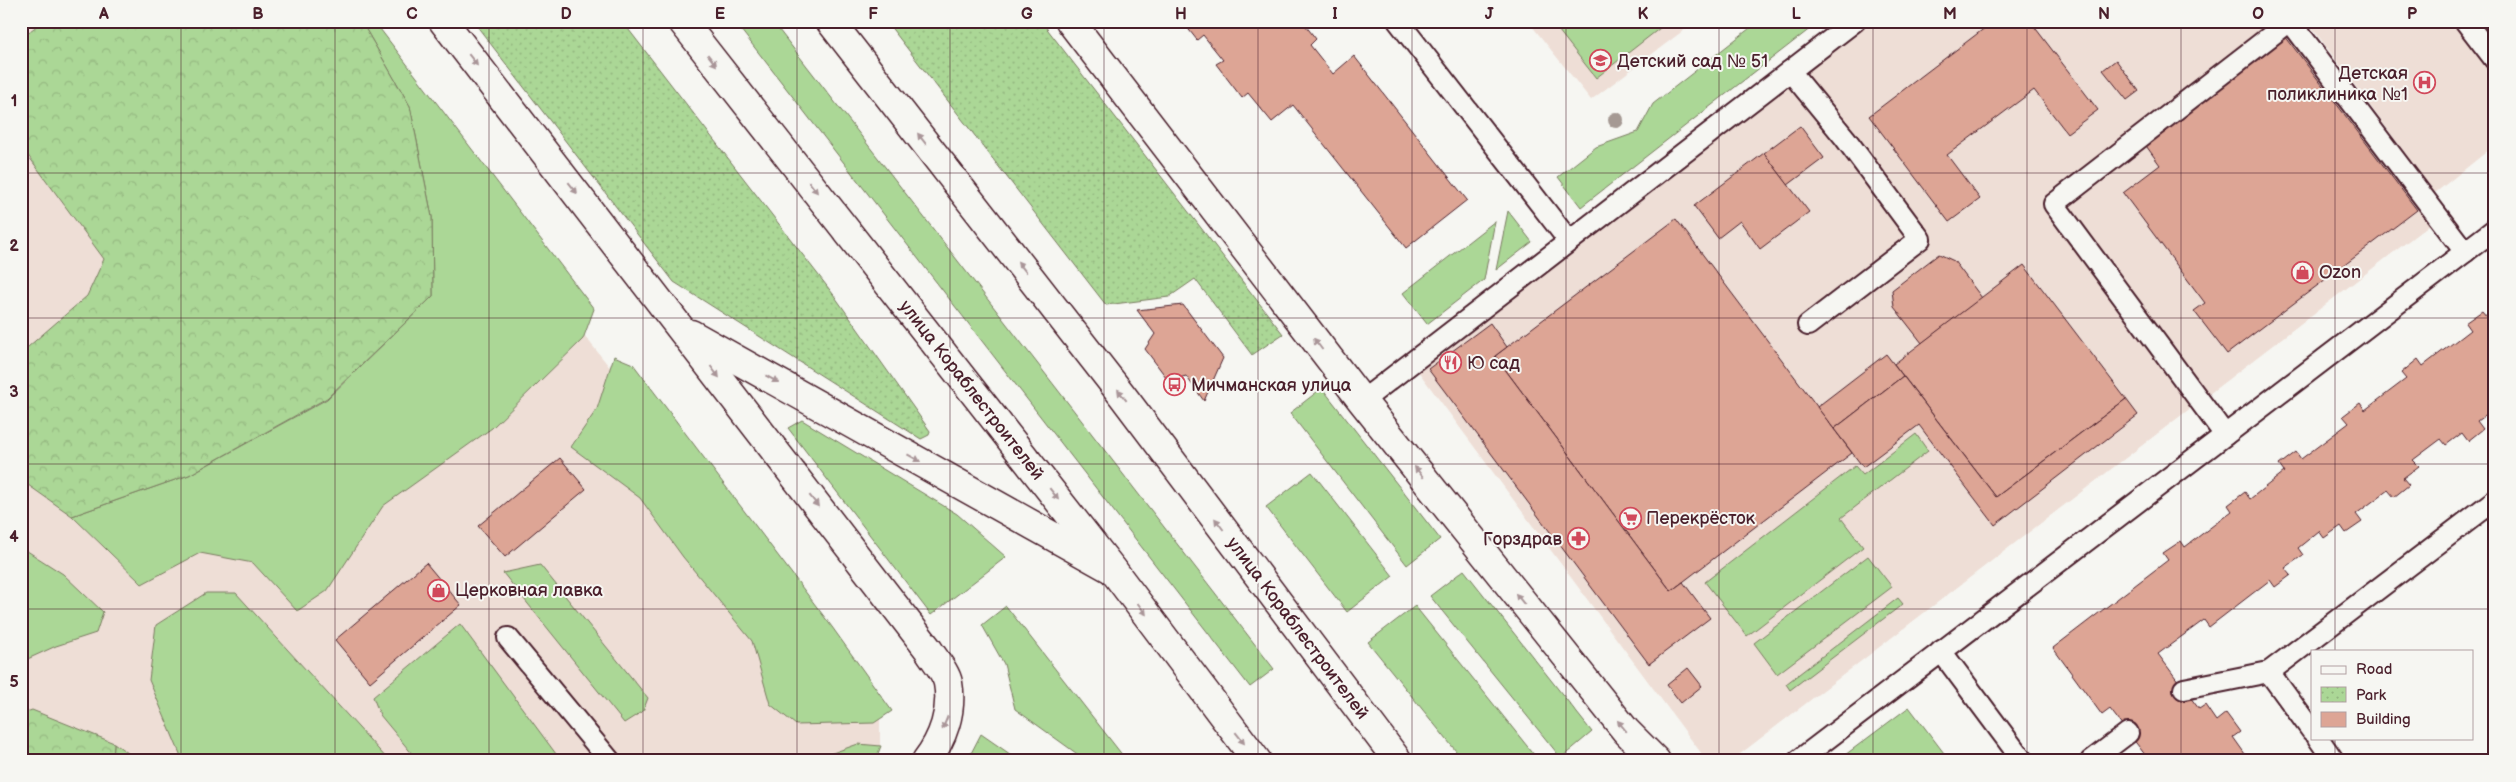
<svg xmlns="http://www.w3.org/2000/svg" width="2516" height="782" font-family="'Balsamiq Sans',sans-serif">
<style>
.built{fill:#eeded6}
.grass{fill:#abd796;stroke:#7a7b60}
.forest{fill:url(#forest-crowns);stroke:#7a7b60}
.park{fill:url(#park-dots);stroke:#7a7b60}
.building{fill:#dda595;stroke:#4a1f2b}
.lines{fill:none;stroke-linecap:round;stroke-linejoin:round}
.service-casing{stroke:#4a1f2b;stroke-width:24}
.minor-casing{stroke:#4a1f2b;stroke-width:31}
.secondary-casing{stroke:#4a1f2b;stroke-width:31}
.service{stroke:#f6f6f2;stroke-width:20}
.minor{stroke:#f6f6f2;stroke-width:28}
.secondary{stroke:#f6f6f2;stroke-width:28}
.tree{fill:#a59993}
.oneway{fill:#a99598}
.grid{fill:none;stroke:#4a1f2b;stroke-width:1;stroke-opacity:0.55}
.labels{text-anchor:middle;stroke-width:4;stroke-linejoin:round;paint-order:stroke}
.poi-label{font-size:18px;fill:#4a1f2b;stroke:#f6f6f2;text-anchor:start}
.street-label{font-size:18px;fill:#4a1f2b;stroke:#f6f6f2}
.neatline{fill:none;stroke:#4a1f2b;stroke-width:2}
.grid-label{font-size:16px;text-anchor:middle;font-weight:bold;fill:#4a1f2b}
</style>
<defs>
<pattern id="forest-crowns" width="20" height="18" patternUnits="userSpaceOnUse" patternTransform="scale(1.25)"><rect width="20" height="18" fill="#abd796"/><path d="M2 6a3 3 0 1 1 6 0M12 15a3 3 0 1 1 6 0" fill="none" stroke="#95b881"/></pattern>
<pattern id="park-dots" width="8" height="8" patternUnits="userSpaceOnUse" patternTransform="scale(1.25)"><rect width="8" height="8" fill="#abd796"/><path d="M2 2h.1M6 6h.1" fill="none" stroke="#95b881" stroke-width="1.8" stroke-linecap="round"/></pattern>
</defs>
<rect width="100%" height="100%" fill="#f6f6f2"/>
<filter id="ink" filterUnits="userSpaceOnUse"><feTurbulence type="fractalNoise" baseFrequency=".02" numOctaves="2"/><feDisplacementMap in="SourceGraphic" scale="10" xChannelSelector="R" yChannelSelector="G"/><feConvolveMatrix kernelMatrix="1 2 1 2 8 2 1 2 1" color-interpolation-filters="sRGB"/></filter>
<g filter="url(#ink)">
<g class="built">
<polygon points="21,21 332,21 880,704 880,748 864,761 21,761"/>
<polygon points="1528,21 1696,21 1591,100"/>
<polygon points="1869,21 2280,21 2433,222 1731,761 1707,761 1415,367"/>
<polygon points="2307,21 2495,21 2495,145 2435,193"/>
</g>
<g class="grass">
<polygon points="361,21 374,21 594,309 583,339 492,428 383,506 327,591 297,611 253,563 200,553 142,584 72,516 189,475 327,399 433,296 432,217 410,106"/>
<polygon points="734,21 772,21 1274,669 1250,687"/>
<polygon points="1551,21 1669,21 1596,78"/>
<polygon points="1759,21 1820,21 1581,207 1558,177 1596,147 1638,132 1653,104"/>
<polygon points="1508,211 1532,242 1496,270"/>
<polygon points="1495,221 1484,280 1427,324 1403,293"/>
<polygon points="614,356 633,364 832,627 892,711 874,723 796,725 770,704 752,641 683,557 640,498 571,447 597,409"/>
<polygon points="1322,388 1440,539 1407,565 1290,413"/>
<polygon points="802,420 957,514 1006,557 931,615 788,428"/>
<polygon points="1916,434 1928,451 1841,518 1863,547 1747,636 1705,582 1855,466 1863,475"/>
<polygon points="1312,472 1393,576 1347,612 1266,507"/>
<polygon points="21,547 63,574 103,612 96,633 56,646 21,662"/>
<polygon points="1868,556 1892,587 1777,674 1754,643"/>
<polygon points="540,565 648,698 643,711 624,723 503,573"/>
<polygon points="1464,570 1592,732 1561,758 1430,596"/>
<polygon points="206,593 236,593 389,761 183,761 149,680 156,625"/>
<polygon points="1898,598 1903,604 1790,690 1786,684"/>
<polygon points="1006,606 1127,761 1087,761 1015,709 1004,664 982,625"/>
<polygon points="1415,606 1539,761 1464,761 1368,642"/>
<polygon points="460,624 559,758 562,761 418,761 380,715 373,697"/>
<polygon points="1909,707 1950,761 1837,761"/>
<polygon points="981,734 1020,761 967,761"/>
<polygon points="114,743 139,761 113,761"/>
<polygon points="858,744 881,746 875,761 800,761 824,756"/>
</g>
<g class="forest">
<polygon points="43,21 361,21 410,106 432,217 433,296 327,398 189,475 72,516 21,480 21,353 87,296 104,259 21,146 21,38"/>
<polygon points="32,710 114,743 113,761 21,761 21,714"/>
</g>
<g class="park">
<polygon points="473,21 622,21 833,294 930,431 929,435 921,439 674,282"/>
<polygon points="886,21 1041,21 1283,334 1252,355 1195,279 1169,297 1106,305"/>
</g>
<g class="building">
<polygon points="1182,21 1302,21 1316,39 1310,45 1333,74 1354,56 1467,200 1406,248 1293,105 1272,122 1248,93 1242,98 1216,64 1223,60 1203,35 1197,40"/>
<polygon points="1994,21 2030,21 2098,110 2067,133 2034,90 1947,155 1980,199 1949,222 1869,116"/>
<polygon points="2285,36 2417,210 2227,354 2194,311 2205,303 2123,193 2160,165 2144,143"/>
<polygon points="2116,60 2139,91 2127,100 2103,70"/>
<polygon points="1800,126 1824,158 1788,185 1764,153"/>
<polygon points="1764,153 1809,212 1760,249 1740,221 1718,238 1694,206"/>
<polygon points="1676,219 1852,453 1671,591 1495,356"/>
<polygon points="1939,254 1954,261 1982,298 1922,343 1894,307 1892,290"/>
<polygon points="2024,265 2126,399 1996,497 1894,364"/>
<polygon points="1183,305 1223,358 1204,401 1186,376 1169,381 1145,349 1155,334 1137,310"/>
<polygon points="2482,311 2487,317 2495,312 2495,408 2477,421 2483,429 2468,441 2462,433 2446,445 2441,439 2413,460 2419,466 2403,478 2409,485 2394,497 2388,490 2356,514 2362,522 2346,533 2341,526 2324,538 2319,531 2298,548 2303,555 2285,568 2291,575 2275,587 2270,580 2209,627 2204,620 2158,654 2199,709 2205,705 2216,721 2226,713 2240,732 2233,737 2250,761 2140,761 2146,756 2110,709 2102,715 2053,648 2168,560 2163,553 2181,541 2185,547 2232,511 2228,505 2245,492 2250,499 2284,472 2279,465 2296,452 2301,459 2349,423 2343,416 2360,403 2365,410 2406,379 2401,373 2418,359 2423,366 2470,330 2465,323"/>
<polygon points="1490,323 1507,347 1495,356 1671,591 1683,582 1710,618 1649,664 1428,369"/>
<polygon points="1886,354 1903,376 1834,429 1817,407"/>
<polygon points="1903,376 1996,497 2126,399 2138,415 1995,525 1919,425 1863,467 1834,429"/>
<polygon points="560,458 586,489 505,557 478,526"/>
<polygon points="426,563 461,605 370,682 335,640"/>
<polygon points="1688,668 1702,686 1681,703 1667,685"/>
</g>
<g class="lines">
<defs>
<g id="service">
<polyline points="1398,21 1569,241"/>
<polyline points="2290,21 2465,252"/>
<polyline points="2465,21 2495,60"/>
<polyline points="1790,71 1845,138 1920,239 1808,325"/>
<polyline points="1362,401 1855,21"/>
<polyline points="2225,435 2054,204 2290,21"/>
<polyline points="508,638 610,761"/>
<polyline points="1941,651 2023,761"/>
<polyline points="2269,672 2312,731"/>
<polyline points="2184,689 2269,672 2495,500"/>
<polyline points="2318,738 2334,761"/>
<polyline points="1798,761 2495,229"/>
<polyline points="2091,761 2128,733"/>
</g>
<g id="minor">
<path d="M443,21L928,649C934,659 946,672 948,683C953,711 943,739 926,761"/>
<polyline points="1070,21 1362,401 1626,731 1656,761"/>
<polyline points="691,334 1113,570"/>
</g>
<g id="secondary">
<polyline points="682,21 1113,570 1257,761"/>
<polyline points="830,21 1122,395 1398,761"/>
</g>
</defs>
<use href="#service" class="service-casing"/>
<use href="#minor" class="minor-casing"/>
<use href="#secondary" class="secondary-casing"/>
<use href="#service" class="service"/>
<use href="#minor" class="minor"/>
<use href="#secondary" class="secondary"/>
</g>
<circle class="tree" cx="1616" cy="120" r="8"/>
<defs><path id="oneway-solid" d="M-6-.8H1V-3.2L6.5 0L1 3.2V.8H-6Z" transform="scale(1.25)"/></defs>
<g class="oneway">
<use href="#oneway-solid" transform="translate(473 60) rotate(52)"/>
<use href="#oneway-solid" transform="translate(712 60) rotate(52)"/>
<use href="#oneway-solid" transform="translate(922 139) rotate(-128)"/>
<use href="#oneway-solid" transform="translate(813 187) rotate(52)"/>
<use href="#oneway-solid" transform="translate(573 188) rotate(52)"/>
<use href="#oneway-solid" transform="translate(1022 267) rotate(-128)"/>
<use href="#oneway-solid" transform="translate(1318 344) rotate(-127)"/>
<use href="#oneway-solid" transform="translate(715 372) rotate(53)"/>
<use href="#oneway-solid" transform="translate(772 379) rotate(29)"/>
<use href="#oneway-solid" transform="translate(1122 395) rotate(-128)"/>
<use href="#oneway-solid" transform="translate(914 458) rotate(29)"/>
<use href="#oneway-solid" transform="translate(1419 472) rotate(-129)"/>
<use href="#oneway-solid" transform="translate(1054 494) rotate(52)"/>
<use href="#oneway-solid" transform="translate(814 501) rotate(52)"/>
<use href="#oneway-solid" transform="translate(1219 524) rotate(-127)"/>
<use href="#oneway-solid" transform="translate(1520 599) rotate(-129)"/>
<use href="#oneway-solid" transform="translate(1142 609) rotate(53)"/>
<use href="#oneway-solid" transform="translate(945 723) rotate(112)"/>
<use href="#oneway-solid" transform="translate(1622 726) rotate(-129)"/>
<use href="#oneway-solid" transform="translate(1240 738) rotate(52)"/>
</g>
</g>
<path class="grid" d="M181,21V761M335,21V761M489,21V761M643,21V761M797,21V761M950,21V761M1104,21V761M1258,21V761M1412,21V761M1566,21V761M1719,21V761M1873,21V761M2027,21V761M2181,21V761M2335,21V651M21,173H2495M21,318H2495M21,464H2495M21,609H2495M2335,738V761"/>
<defs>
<symbol id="school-ring" viewBox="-11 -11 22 22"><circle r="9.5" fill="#f6f6f2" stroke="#d1495b" stroke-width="1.5"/><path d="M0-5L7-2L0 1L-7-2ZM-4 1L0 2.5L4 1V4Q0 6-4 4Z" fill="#d1495b"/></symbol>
<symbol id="hospital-ring" viewBox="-11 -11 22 22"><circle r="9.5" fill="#f6f6f2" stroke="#d1495b" stroke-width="1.5"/><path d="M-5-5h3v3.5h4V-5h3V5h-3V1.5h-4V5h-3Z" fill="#d1495b"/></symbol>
<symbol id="shop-ring" viewBox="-11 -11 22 22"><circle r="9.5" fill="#f6f6f2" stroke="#d1495b" stroke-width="1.5"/><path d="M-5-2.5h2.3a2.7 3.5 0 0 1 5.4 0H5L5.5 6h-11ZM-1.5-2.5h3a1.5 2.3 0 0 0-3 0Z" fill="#d1495b"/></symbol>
<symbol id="restaurant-ring" viewBox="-11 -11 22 22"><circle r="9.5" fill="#f6f6f2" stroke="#d1495b" stroke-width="1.5"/><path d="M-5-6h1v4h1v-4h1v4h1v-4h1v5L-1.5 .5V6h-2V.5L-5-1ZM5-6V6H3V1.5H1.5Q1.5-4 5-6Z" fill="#d1495b"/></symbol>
<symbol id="bus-ring" viewBox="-11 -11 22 22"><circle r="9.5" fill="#f6f6f2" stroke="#d1495b" stroke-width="1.5"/><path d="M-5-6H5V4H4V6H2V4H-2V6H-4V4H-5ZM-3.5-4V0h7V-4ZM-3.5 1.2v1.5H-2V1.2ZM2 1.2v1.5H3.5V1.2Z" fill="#d1495b"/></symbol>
<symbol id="supermarket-ring" viewBox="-11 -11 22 22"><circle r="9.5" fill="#f6f6f2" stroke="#d1495b" stroke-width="1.5"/><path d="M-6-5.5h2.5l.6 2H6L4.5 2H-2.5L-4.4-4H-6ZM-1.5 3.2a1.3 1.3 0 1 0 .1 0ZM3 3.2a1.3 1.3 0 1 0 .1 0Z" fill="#d1495b"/></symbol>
<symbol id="pharmacy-ring" viewBox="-11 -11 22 22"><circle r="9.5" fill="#f6f6f2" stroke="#d1495b" stroke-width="1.5"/><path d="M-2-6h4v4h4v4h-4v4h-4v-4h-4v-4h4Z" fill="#d1495b"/></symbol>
</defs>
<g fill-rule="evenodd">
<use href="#school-ring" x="1588" y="48" width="25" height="25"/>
<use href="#hospital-ring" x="2412" y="70" width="25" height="25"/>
<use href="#shop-ring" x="2290" y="260" width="25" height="25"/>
<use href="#restaurant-ring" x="1438" y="350" width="25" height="25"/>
<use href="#bus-ring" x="1162" y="372" width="25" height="25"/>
<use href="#supermarket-ring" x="1618" y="506" width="25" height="25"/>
<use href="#pharmacy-ring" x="1566" y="526" width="25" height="25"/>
<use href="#shop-ring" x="426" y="578" width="25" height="25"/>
</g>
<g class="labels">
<g class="poi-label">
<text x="1617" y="67">Детский сад № 51</text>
<text x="2408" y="79" text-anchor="end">Детская<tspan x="2408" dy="21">поликлиника №1</tspan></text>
<text x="2319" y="278">Ozon</text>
<text x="1467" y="369">Ю сад</text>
<text x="1191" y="391">Мичманская улица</text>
<text x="1646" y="524">Перекрёсток</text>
<text x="1562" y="545" text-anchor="end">Горздрав</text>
<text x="455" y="596">Церковная лавка</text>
</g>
<g class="street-label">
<text transform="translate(972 390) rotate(52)" y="6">улица Кораблестроителей</text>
<text transform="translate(1298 628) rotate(53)" y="6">улица Кораблестроителей</text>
</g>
</g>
<rect width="2516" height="782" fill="none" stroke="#f6f6f2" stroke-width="55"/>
<rect x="2311" y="650" width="162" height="90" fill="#f6f6f2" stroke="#b1a0a2"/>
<rect x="2321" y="666" width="25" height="8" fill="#f6f6f2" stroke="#b1a0a2"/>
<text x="2356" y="674" font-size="15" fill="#4a1f2b">Road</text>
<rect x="2321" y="687" width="25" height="15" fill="url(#park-dots)" stroke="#b1a0a2"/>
<text x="2356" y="700" font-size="15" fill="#4a1f2b">Park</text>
<rect x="2321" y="712" width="25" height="15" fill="#dda595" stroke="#b1a0a2"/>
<text x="2356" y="724" font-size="15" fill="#4a1f2b">Building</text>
<rect x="28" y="28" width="2460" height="726" class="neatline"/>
<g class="grid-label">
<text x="104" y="19">A</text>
<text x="258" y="19">B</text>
<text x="412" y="19">C</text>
<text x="566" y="19">D</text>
<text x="720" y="19">E</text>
<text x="873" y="19">F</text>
<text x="1027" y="19">G</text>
<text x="1181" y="19">H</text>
<text x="1335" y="19">I</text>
<text x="1489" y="19">J</text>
<text x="1643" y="19">K</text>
<text x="1796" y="19">L</text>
<text x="1950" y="19">M</text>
<text x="2104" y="19">N</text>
<text x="2258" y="19">O</text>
<text x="2412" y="19">P</text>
<text x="14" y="106">1</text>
<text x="14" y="251">2</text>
<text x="14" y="397">3</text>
<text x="14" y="542">4</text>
<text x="14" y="687">5</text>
</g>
</svg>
